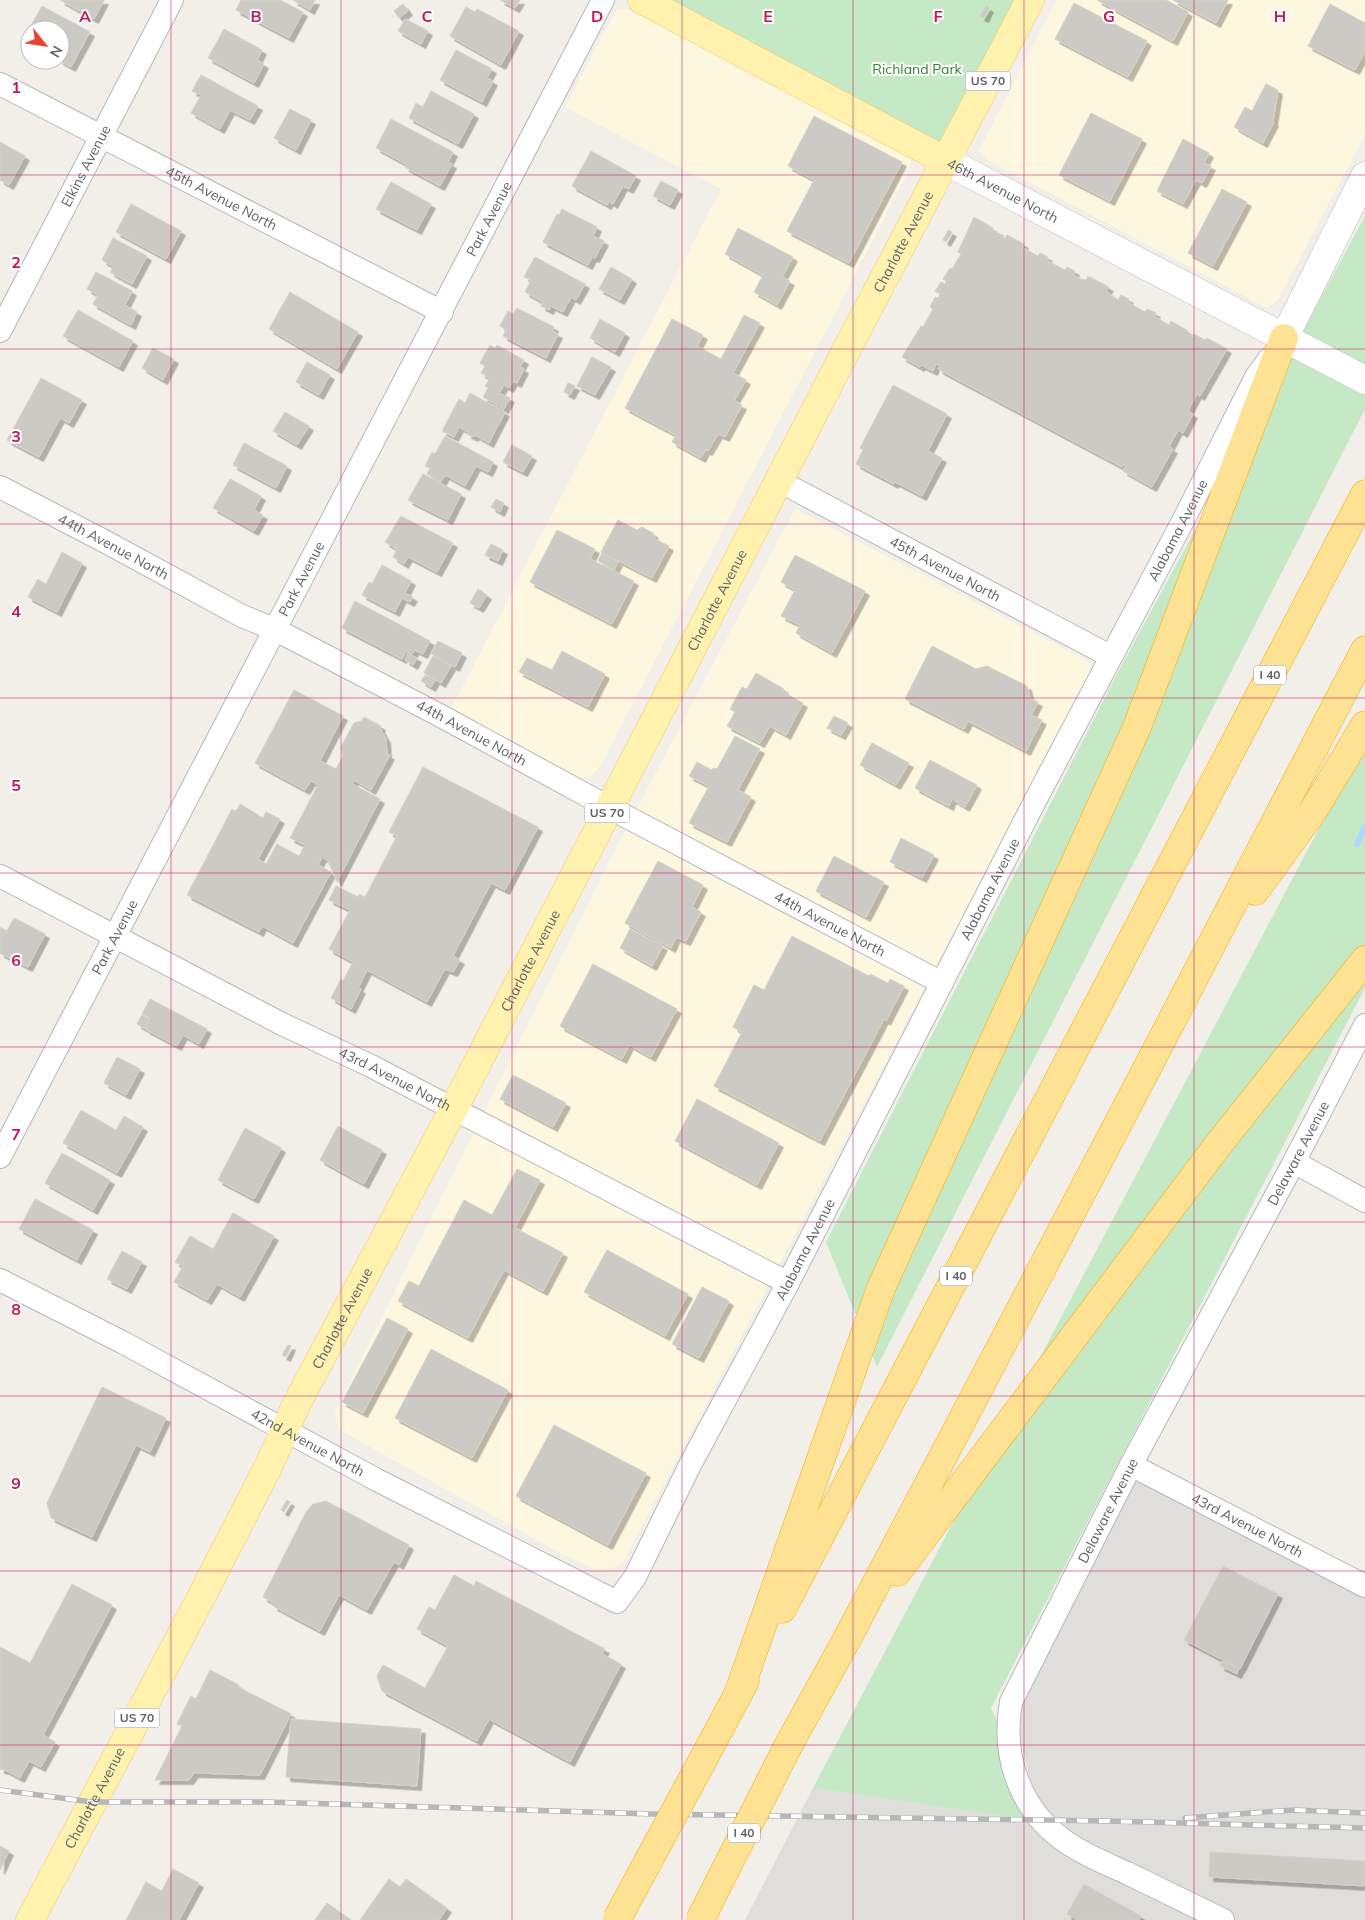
<svg xmlns="http://www.w3.org/2000/svg" width="1365" height="1920" font-family="Mulish,sans-serif">
<style>
.commercial{fill:#fef7e0}
.industrial{fill:#e0deda}
.green{fill:#c5e8c5}
.lines{fill:none;stroke-linecap:round;stroke-linejoin:round}
.stream{stroke:#aadaff;stroke-width:6}
.building{fill:#cccac5;stroke:#d6d1c6;filter:url(#shadow)}
.street-casing{stroke:#b5b8bc;stroke-width:24}
.secondary-casing{stroke:#b6babf;stroke-width:29}
.primary-casing{stroke:#f2c960;stroke-width:29}
.highway-casing{stroke:#f9ab00;stroke-width:29}
.street{stroke:#fff;stroke-width:22}
.secondary{stroke:#fff;stroke-width:28}
.primary{stroke:#fff2af;stroke-width:28}
.highway{stroke:#fde293;stroke-width:28}
.rail-casing{stroke:#b6b7b8;stroke-width:5.5}
.rail{stroke:#fff;stroke-width:4;stroke-dasharray:11;stroke-linecap:butt}
.highway-bridge-casing{stroke:#f9ab00;stroke-width:29;stroke-linecap:butt}
.highway-bridge{stroke:#fde293;stroke-width:28}
.grid{fill:none;stroke:#c2185b;stroke-width:1;stroke-opacity:0.55}
.labels{text-anchor:middle;stroke-width:4;stroke-linejoin:round;paint-order:stroke}
.shield{fill:#fff;stroke:#8f9295;stroke-width:1}
.shield-label{font-size:12px;font-weight:bold;fill:#5f6368}
.park-label{font-size:14px;fill:#348238;stroke:#fff}
.street-label{font-size:14px;fill:#5f6368;stroke:#fff}
.grid-label{font-size:16px;text-anchor:middle;font-weight:bold;fill:#c2185b;stroke:#fff;stroke-width:4;stroke-linejoin:round;paint-order:stroke}
</style>
<defs>
<filter id="shadow"><feDropShadow dx="4.5" dy="4.5" stdDeviation="0" flood-color="#0004"/></filter>
</defs>
<rect width="100%" height="100%" fill="#f1efe8"/>
<g class="commercial">
<polygon points="1057,0 1365,0 1365,134 1278,300 1267,308 986,159 979,150"/>
<polygon points="617,9 628,9 912,158 908,172 601,765 591,776 577,779 450,711 721,189 565,107"/>
<polygon points="795,509 1088,661 1092,674 896,1042 623,1562 613,1568 598,1570 564,1555 338,1429 335,1412 613,854"/>
</g>
<polygon class="industrial" points="1131,1465 1365,1586 1365,1920 745,1920 813,1788 1040,1820 1011,1702"/>
<g class="green">
<polygon points="642,0 1030,0 946,161"/>
<polygon points="1365,216 1365,409 877,1367 826,1242 1117,674"/>
<polygon points="1365,750 1365,988 991,1708 1040,1821 813,1788 1335,798"/>
</g>
<g class="lines">
<polyline class="stream" points="1357,844 1365,827"/>
</g>
<g class="building">
<polygon points="60,0 104,0 94,19"/>
<polygon points="241,0 280,0 303,12 289,38 236,10"/>
<polygon points="293,0 315,0 310,10"/>
<polygon points="500,0 520,0 515,8"/>
<polygon points="1097,0 1166,0 1188,12 1173,41"/>
<polygon points="1173,0 1228,0 1216,23"/>
<polygon points="1074,3 1147,41 1128,77 1055,39"/>
<polygon points="403,4 408,11 399,18 394,11"/>
<polygon points="1330,4 1365,23 1365,51 1355,70 1308,46"/>
<polygon points="42,6 90,32 71,67 59,60 60,30 30,30 30,44 23,40"/>
<polygon points="986,6 989,8 984,18 980,16"/>
<polygon points="466,7 475,12 477,9 519,31 501,65 450,36"/>
<polygon points="405,19 428,31 421,44 398,31"/>
<polygon points="224,29 262,50 257,60 264,64 254,83 208,58"/>
<polygon points="456,50 492,69 487,78 493,81 482,102 440,80"/>
<polygon points="201,75 258,106 250,120 230,110 220,129 191,113 201,95 192,91"/>
<polygon points="1266,84 1278,90 1273,121 1274,122 1263,143 1234,127 1245,107 1252,111"/>
<polygon points="431,91 474,114 458,144 409,118 416,103 423,107"/>
<polygon points="290,109 311,120 296,150 274,138"/>
<polygon points="1091,113 1142,139 1110,201 1059,175"/>
<polygon points="814,116 902,162 849,263 787,231 814,180 788,166"/>
<polygon points="391,119 453,152 448,162 452,164 440,186 405,167 406,164 376,148"/>
<polygon points="1183,139 1209,153 1204,163 1211,166 1202,183 1196,180 1183,204 1157,191"/>
<polygon points="0,142 25,156 9,185 0,180"/>
<polygon points="591,151 636,176 629,189 623,186 613,204 609,201 607,205 572,186"/>
<polygon points="661,181 678,190 670,205 653,196"/>
<polygon points="391,182 431,204 417,230 376,209"/>
<polygon points="1222,189 1247,202 1213,266 1188,253"/>
<polygon points="131,204 181,231 166,259 116,232"/>
<polygon points="562,209 597,227 593,236 604,241 595,258 592,257 588,265 543,242 557,214 559,215"/>
<polygon points="974,217 993,228 992,230 1004,236 1003,239 1005,240 1007,235 1024,244 1023,248 1038,256 1040,253 1048,257 1046,260 1065,270 1067,267 1075,271 1073,275 1081,279 1086,280 1088,276 1109,287 1106,291 1118,300 1121,295 1129,299 1127,302 1145,312 1147,309 1156,313 1154,316 1169,325 1171,321 1188,331 1187,334 1193,337 1194,334 1205,340 1207,338 1227,349 1200,396 1197,394 1188,411 1193,414 1183,433 1178,430 1169,447 1173,449 1152,487 1123,471 1126,465 1124,464 1122,467 960,381 938,369 940,366 936,364 933,371 921,365 920,367 902,357 921,326 923,327 933,309 930,307 935,297 938,298 940,294 935,291 941,282 945,284 946,281 943,279 950,268 952,269 961,254 958,252"/>
<polygon points="738,228 793,257 782,277 790,281 777,305 754,292 763,275 725,254"/>
<polygon points="948,230 952,232 946,242 943,240"/>
<polygon points="113,238 147,256 132,284 110,272 114,267 102,260"/>
<polygon points="535,257 585,284 576,300 571,297 563,312 551,306 549,310 541,306 543,302 525,292 531,280 524,277"/>
<polygon points="611,267 632,279 620,300 599,289"/>
<polygon points="96,272 132,291 125,305 137,312 131,325 93,304 98,295 87,289"/>
<polygon points="290,292 358,332 337,369 269,329"/>
<polygon points="517,308 554,327 552,331 558,334 546,358 503,336 506,330 500,326 508,311 513,314"/>
<polygon points="78,310 133,341 119,367 63,336"/>
<polygon points="744,315 760,323 733,373 746,380 734,401 742,405 725,437 718,434 708,451 705,450 701,458 672,442 676,435 625,408 672,319 703,335 697,346 721,359"/>
<polygon points="600,319 625,333 615,352 590,338"/>
<polygon points="490,345 495,348 497,345 524,360 520,367 524,369 517,383 513,381 509,388 504,385 499,393 510,398 504,409 483,397 488,388 485,386 490,378 481,373 485,366 480,363"/>
<polygon points="153,348 174,359 163,380 142,368"/>
<polygon points="592,357 611,367 595,395 577,386"/>
<polygon points="307,362 330,375 319,395 296,382"/>
<polygon points="41,378 82,400 69,423 60,418 39,457 7,440"/>
<polygon points="568,383 575,386 570,395 564,392"/>
<polygon points="893,385 947,414 928,451 942,458 922,496 895,482 894,484 856,464 863,450 860,448"/>
<polygon points="470,393 505,412 489,443 475,435 474,437 467,434 468,432 459,427 454,437 442,431 459,399 465,403"/>
<polygon points="285,412 309,426 297,445 273,431"/>
<polygon points="445,436 493,462 488,472 476,466 465,486 445,475 441,482 427,474 430,468 425,466 432,452 435,454"/>
<polygon points="244,443 287,466 276,488 233,465"/>
<polygon points="512,445 532,456 523,472 503,462"/>
<polygon points="423,474 461,494 448,520 408,500"/>
<polygon points="230,479 261,496 254,510 263,515 254,531 213,508"/>
<polygon points="496,499 504,503 500,512 491,507"/>
<polygon points="401,516 453,543 437,572 408,557 404,564 393,557 397,549 385,542"/>
<polygon points="618,520 637,530 642,527 653,533 655,539 669,546 652,578 601,552"/>
<polygon points="557,530 595,549 590,559 634,581 612,624 530,582"/>
<polygon points="491,544 503,550 498,561 485,555"/>
<polygon points="62,552 82,563 57,612 28,597 38,579 46,584"/>
<polygon points="602,553 618,562 614,570 598,561"/>
<polygon points="795,555 865,591 832,653 796,633 800,625 781,616 795,590 781,582"/>
<polygon points="382,565 411,581 405,593 413,597 410,602 402,598 395,612 362,595 369,582 372,584"/>
<polygon points="478,589 487,595 479,608 470,603"/>
<polygon points="355,601 430,641 423,654 415,650 412,654 406,651 402,659 342,628"/>
<polygon points="438,641 462,653 455,667 431,654"/>
<polygon points="932,646 976,669 987,666 1027,686 1030,698 1038,702 1031,715 1042,720 1026,751 968,721 964,729 905,699"/>
<polygon points="562,651 605,674 588,707 519,672 527,658 552,670"/>
<polygon points="408,653 417,658 413,665 405,660"/>
<polygon points="433,656 451,666 441,683 424,673"/>
<polygon points="756,673 784,689 783,692 803,703 786,735 770,726 760,743 727,726 735,712 730,709 742,687 747,689"/>
<polygon points="425,675 435,680 431,687 421,681"/>
<polygon points="294,690 343,716 320,761 336,769 343,756 341,747 354,723 362,721 364,717 381,726 380,728 386,739 387,754 390,755 371,790 354,780 352,784 380,799 337,882 328,861 322,857 318,865 331,872 293,943 262,926 259,932 187,895 232,809 236,811 240,804 263,818 266,812 280,819 258,859 266,864 277,844 299,856 305,845 290,838 318,785 311,781 305,790 255,763"/>
<polygon points="834,716 848,723 841,735 827,728"/>
<polygon points="735,736 760,749 738,790 751,797 727,842 689,823 709,786 689,776 697,762 712,770 713,768 717,769"/>
<polygon points="872,743 909,763 896,785 860,765"/>
<polygon points="930,760 977,785 965,807 952,799 949,806 915,788"/>
<polygon points="423,767 538,827 505,890 491,883 453,956 460,960 453,972 445,969 427,1002 367,970 358,988 361,989 351,1009 331,998 341,979 343,981 353,962 329,949 350,910 329,900 336,886 358,897 359,894 365,897 397,836 389,832"/>
<polygon points="901,838 934,855 922,878 890,862"/>
<polygon points="834,856 884,882 866,917 816,891"/>
<polygon points="658,861 703,885 692,907 701,912 686,941 676,937 671,948 625,923"/>
<polygon points="14,918 45,934 28,967 0,953 0,927 7,931"/>
<polygon points="630,929 663,946 652,966 620,948"/>
<polygon points="792,936 869,976 870,974 888,983 890,979 904,986 886,1021 884,1019 820,1141 714,1086 742,1032 733,1027 754,985 764,990"/>
<polygon points="593,964 677,1009 651,1057 629,1045 622,1059 560,1026"/>
<polygon points="150,999 207,1029 199,1044 183,1035 177,1046 145,1029 150,1018 142,1014"/>
<polygon points="142,1015 149,1019 144,1028 137,1024"/>
<polygon points="117,1057 140,1069 126,1095 104,1083"/>
<polygon points="513,1075 566,1103 553,1127 500,1099"/>
<polygon points="697,1099 779,1143 757,1185 675,1141"/>
<polygon points="81,1110 116,1130 124,1116 143,1127 117,1173 63,1143"/>
<polygon points="338,1126 382,1150 364,1184 320,1160"/>
<polygon points="245,1128 281,1148 254,1199 218,1180"/>
<polygon points="62,1153 110,1180 93,1210 45,1183"/>
<polygon points="517,1169 540,1180 515,1228 563,1253 543,1291 504,1270 468,1338 398,1301 409,1281 419,1286 464,1200 492,1215"/>
<polygon points="35,1199 93,1230 77,1260 19,1229"/>
<polygon points="233,1213 274,1236 240,1297 217,1284 207,1300 174,1282 183,1266 175,1262 190,1236 213,1249"/>
<polygon points="607,1250 688,1294 665,1336 584,1292"/>
<polygon points="122,1251 142,1262 127,1289 107,1279"/>
<polygon points="702,1287 729,1301 699,1358 672,1344"/>
<polygon points="387,1318 408,1329 363,1413 342,1402"/>
<polygon points="288,1345 291,1346 286,1357 282,1355"/>
<polygon points="431,1349 508,1390 472,1458 395,1418"/>
<polygon points="102,1387 166,1418 150,1452 136,1445 92,1537 51,1518 47,1503"/>
<polygon points="554,1425 646,1473 608,1545 516,1496"/>
<polygon points="287,1500 290,1502 284,1512 281,1510"/>
<polygon points="326,1501 409,1545 399,1565 394,1562 367,1610 339,1595 320,1631 273,1606 274,1603 263,1597 306,1512 313,1504"/>
<polygon points="1223,1566 1278,1594 1240,1669 1184,1640"/>
<polygon points="454,1575 474,1586 476,1581 605,1649 602,1654 621,1664 570,1762 489,1719 477,1741 382,1691 377,1676 383,1665 425,1688 448,1646 417,1629 429,1607 435,1610"/>
<polygon points="72,1584 112,1605 43,1735 55,1742 41,1767 29,1761 20,1778 5,1770 0,1769 0,1647 30,1663"/>
<polygon points="1223,1660 1239,1669 1237,1674 1220,1666"/>
<polygon points="210,1670 239,1685 238,1687 291,1714 260,1775 194,1773 189,1780 155,1780 182,1726 177,1724 191,1696 196,1699"/>
<polygon points="291,1719 421,1729 417,1786 286,1777"/>
<polygon points="0,1846 9,1851 0,1870"/>
<polygon points="1210,1852 1365,1861 1365,1886 1209,1877"/>
<polygon points="173,1869 199,1883 179,1920 126,1920 146,1882 162,1891"/>
<polygon points="389,1879 400,1887 406,1879 447,1908 439,1920 360,1920"/>
<polygon points="1084,1884 1141,1916 1139,1920 1077,1920 1067,1914"/>
<polygon points="327,1903 351,1920 315,1920"/>
</g>
<g class="lines">
<defs>
<g id="street">
<path id="s1" d="M0,84L442,312"/>
<path id="s2" d="M0,331L172,0"/>
<path id="s3" d="M779,481L1110,656"/>
<path id="s4" d="M0,487L106,542L242,616L276,630L441,716L610,808L942,983"/>
<path id="s5" d="M0,876L282,1024L371,1066L788,1283"/>
<path id="s6" d="M0,1157L603,0"/>
<polyline points="1294,1162 1365,1201"/>
<path id="s7" d="M0,1280L122,1342L377,1480L617,1602L635,1577L691,1463L788,1283L1036,799L1184,519L1256,377L1269,359"/>
<path id="s8" d="M1131,1465L1365,1586"/>
<path id="s9" d="M1223,1920C1191,1904 1159,1889 1127,1873C1107,1864 1087,1856 1069,1844C1021,1813 1001,1758 1011,1702L1131,1465L1294,1162L1365,1025"/>
</g>
<g id="secondary">
<path id="s10" d="M946,161L1365,380"/>
<polyline points="1284,338 1365,176"/>
</g>
<g id="primary">
<polyline points="642,0 946,161"/>
<path id="s11" d="M30,1920L194,1611L268,1467L297,1403L453,1110L848,347L1030,0"/>
</g>
<g id="highway">
<polyline points="1255,891 1313,811 1365,725"/>
<polyline points="897,1572 1218,1145 1365,960"/>
<polyline points="782,1609 1365,494"/>
<polyline points="737,1697 881,1288 1137,727 1284,338"/>
<polyline points="788,1746 847,1639 1121,1118 1365,650"/>
<polyline points="706,1754 745,1681"/>
</g>
</defs>
<use href="#street" class="street-casing"/>
<use href="#secondary" class="secondary-casing"/>
<use href="#primary" class="primary-casing"/>
<use href="#highway" class="highway-casing"/>
<use href="#street" class="street"/>
<use href="#secondary" class="secondary"/>
<use href="#primary" class="primary"/>
<use href="#highway" class="highway"/>
<defs>
<g id="rail">
<polyline points="0,1790 92,1802 267,1802 652,1814 1106,1821 1365,1828"/>
<polyline points="1185,1818 1294,1810 1365,1813"/>
</g>
</defs>
<use href="#rail" class="rail-casing"/>
<use href="#rail" class="rail"/>
<defs>
<g id="highway-bridge">
<polyline points="617,1919 706,1754"/>
<polyline points="700,1920 788,1746"/>
</g>
</defs>
<use href="#highway-bridge" class="highway-bridge-casing"/>
<use href="#highway-bridge" class="highway-bridge"/>
</g>
<path class="grid" d="M171,0V1920M341,0V1920M512,0V1920M682,0V1920M853,0V1920M1024,0V1920M1194,0V1920M0,175H1365M0,349H1365M0,524H1365M0,698H1365M0,873H1365M0,1047H1365M0,1222H1365M0,1396H1365M0,1571H1365M0,1745H1365"/>
<g class="labels">
<g class="shield">
<rect x="965.5" y="71.5" width="45" height="19" rx="4"/>
<rect x="1254" y="665.5" width="32" height="19" rx="4"/>
<rect x="584.5" y="803.5" width="45" height="19" rx="4"/>
<rect x="940" y="1266.5" width="32" height="19" rx="4"/>
<rect x="114.5" y="1708.5" width="45" height="19" rx="4"/>
<rect x="728" y="1823.5" width="32" height="19" rx="4"/>
</g>
<g class="shield-label">
<text x="988" y="85">US 70</text>
<text x="1270" y="679">I 40</text>
<text x="607" y="817">US 70</text>
<text x="956" y="1280">I 40</text>
<text x="137" y="1722">US 70</text>
<text x="744" y="1837">I 40</text>
</g>
<g class="park-label">
<text x="917" y="74">Richland Park</text>
</g>
<g class="street-label">
<text dy="5" stroke="none"><textPath href="#s2" startOffset="186">Elkins Avenue</textPath></text>
<text dy="5" stroke="none"><textPath href="#s10" startOffset="64">46th Avenue North</textPath></text>
<text dy="5" stroke="none"><textPath href="#s1" startOffset="249">45th Avenue North</textPath></text>
<text dy="5" stroke="none"><textPath href="#s6" startOffset="1058">Park Avenue</textPath></text>
<text dy="5" stroke="none"><textPath href="#s11" startOffset="1892">Charlotte Avenue</textPath></text>
<text dy="5" stroke="none"><textPath href="#s7" startOffset="1906">Alabama Avenue</textPath></text>
<text dy="5" stroke="none"><textPath href="#s4" startOffset="128">44th Avenue North</textPath></text>
<text dy="5" stroke="none"><textPath href="#s3" startOffset="188">45th Avenue North</textPath></text>
<text dy="5" stroke="none"><textPath href="#s6" startOffset="652">Park Avenue</textPath></text>
<text dy="5" stroke="none"><textPath href="#s11" startOffset="1488">Charlotte Avenue</textPath></text>
<text dy="5" stroke="none"><textPath href="#s4" startOffset="532">44th Avenue North</textPath></text>
<text dy="5" stroke="none"><textPath href="#s7" startOffset="1501">Alabama Avenue</textPath></text>
<text dy="5" stroke="none"><textPath href="#s4" startOffset="938">44th Avenue North</textPath></text>
<text dy="5" stroke="none"><textPath href="#s6" startOffset="248">Park Avenue</textPath></text>
<text dy="5" stroke="none"><textPath href="#s11" startOffset="1082">Charlotte Avenue</textPath></text>
<text dy="5" stroke="none"><textPath href="#s5" startOffset="444">43rd Avenue North</textPath></text>
<text dy="5" stroke="none"><textPath href="#s9" startOffset="954">Delaware Avenue</textPath></text>
<text dy="5" stroke="none"><textPath href="#s7" startOffset="1096">Alabama Avenue</textPath></text>
<text dy="5" stroke="none"><textPath href="#s11" startOffset="678">Charlotte Avenue</textPath></text>
<text dy="5" stroke="none"><textPath href="#s7" startOffset="348">42nd Avenue North</textPath></text>
<text dy="5" stroke="none"><textPath href="#s9" startOffset="549">Delaware Avenue</textPath></text>
<text dy="5" stroke="none"><textPath href="#s8" startOffset="131">43rd Avenue North</textPath></text>
<text dy="5" stroke="none"><textPath href="#s11" startOffset="138">Charlotte Avenue</textPath></text>
</g>
</g>
<g class="grid-label">
<text x="85" y="22">A</text>
<text x="256" y="22">B</text>
<text x="427" y="22">C</text>
<text x="597" y="22">D</text>
<text x="768" y="22">E</text>
<text x="938" y="22">F</text>
<text x="1109" y="22">G</text>
<text x="1280" y="22">H</text>
<text x="16" y="93">1</text>
<text x="16" y="268">2</text>
<text x="16" y="442">3</text>
<text x="16" y="617">4</text>
<text x="16" y="791">5</text>
<text x="16" y="966">6</text>
<text x="16" y="1140">7</text>
<text x="16" y="1315">8</text>
<text x="16" y="1489">9</text>
</g>
<g transform="translate(45 45) rotate(120)"><circle r="24" fill="#ffffff" stroke="#bfc1c3"/>
<path d="M0-4L9 19L0 12L-9 19Z" fill="#ea4335"/>
<text y="-8" font-size="14" font-weight="bold" text-anchor="middle" fill="#5f6368">N</text>
</g>
</svg>
